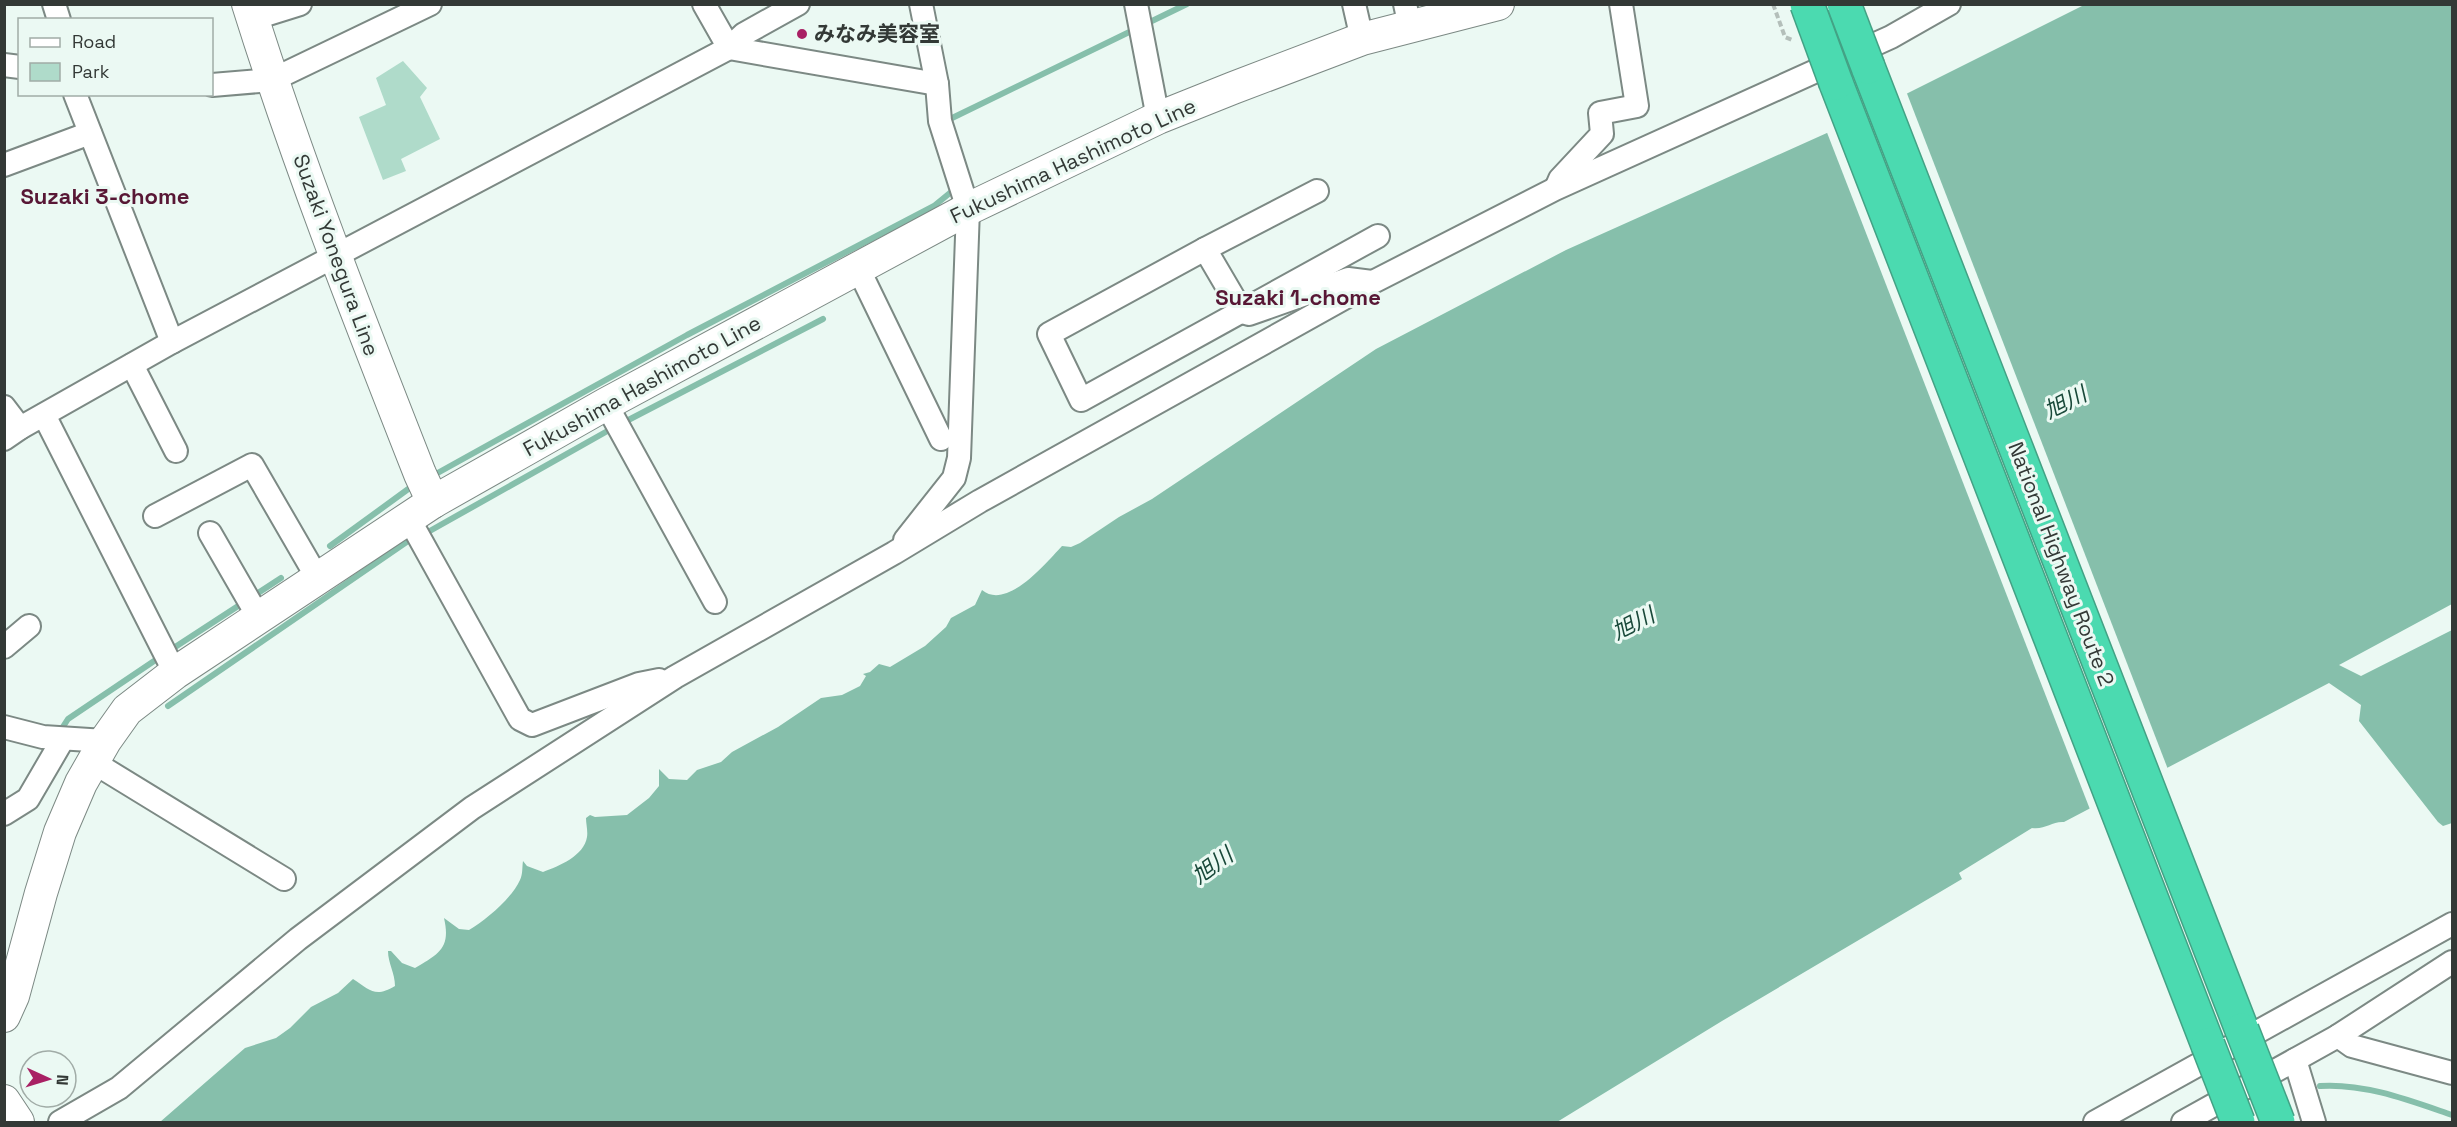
<svg xmlns="http://www.w3.org/2000/svg" width="2457" height="1127" font-family="'Space Grotesk','Noto Sans JP',sans-serif">
<style>
.green{fill:#afdbca}
.water{fill:#86bfab}
.pier{fill:#ebf9f3}
.lines{fill:none;stroke-linecap:round;stroke-linejoin:round}
.stream{stroke:#86bfab;stroke-width:6}
.street-casing{stroke:#7c8984;stroke-width:26}
.secondary-casing{stroke:#7c8984;stroke-width:34}
.highway-casing{stroke:#43a285;stroke-width:36}
.path{stroke:#b4bfba;stroke-width:4;stroke-dasharray:6 3;stroke-linecap:butt}
.street{stroke:#fff;stroke-width:22}
.secondary{stroke:#fff;stroke-width:32}
.highway{stroke:#4bdab0;stroke-width:33}
.highway-bridge-casing{stroke:#43a285;stroke-width:36;stroke-linecap:butt}
.highway-bridge{stroke:#4bdab0;stroke-width:33}
.poi-dot{fill:#a92064;stroke:#ebf9f3;stroke-width:2}
.labels{text-anchor:middle;stroke-width:6;stroke-linejoin:round;paint-order:stroke}
.poi-label{font-size:21px;font-weight:bold;fill:#333936;stroke:#ebf9f3;text-anchor:start}
.street-label{font-size:21px;fill:#333936;stroke:#ebf9f3}
.neighbourhood-label{font-size:22px;font-weight:bold;fill:#581735;stroke:#ebf9f3}
.water-label{font-size:22px;font-style:italic;fill:#19493a;stroke:#ebf9f3}
</style>
<rect width="100%" height="100%" fill="#ebf9f3"/>
<polygon class="green" points="403,61 427,88 420,97 440,139 401,159 406,171 383,180 359,117 386,105 376,78"/>
<path class="water" d="M2084,5H2452V604L2339,665L2361,676L2452,630V823L2443,826L2438,822L2359,721L2361,705L2329,683L2064,822C2052,821 2045,830 2032,828L1959,873L1962,879L1722,1021L1557,1122H160L245,1048L276,1038L290,1028L311,1007L338,993L353,979C370,990 375,998 395,986C395,973 388,963 388,951H391L402,963L415,968C439,954 451,948 444,918L459,929L469,930C486,920 512,898 520,880C523,874 522,867 523,861L527,866L543,872C559,866 584,856 587,837C588,831 586,824 586,818L590,815L595,817L627,815L649,798L659,786V769L669,779L687,780L697,770L721,762L732,752L778,727L821,698L842,695L860,686L866,676L863,674L870,672L879,664L890,667L925,646L946,627L951,618L975,605L982,590C1007,611 1047,562 1062,546L1071,547L1080,543L1119,517L1152,499L1376,349L1566,250L1838,128Z"/>
<polygon class="pier" points="1906,91 2169,772 2091,812 1826,130"/>
<g class="lines">
<g class="stream">
<polyline points="948,125 948,120 1187,4"/>
<polyline points="434,475 687,335 934,206 956,188"/>
<polyline points="428,532 611,429 823,319"/>
<polyline points="330,546 411,487"/>
<polyline points="169,651 281,578"/>
<polyline points="168,706 408,541"/>
<polyline points="59,733 68,719 160,657"/>
<path d="M2320,1086C2365,1083 2411,1101 2452,1115"/>
</g>
<defs>
<g id="street">
<polyline points="54,4 59,20"/>
<polyline points="704,4 729,48 937,84"/>
<polyline points="1136,4 1158,118"/>
<polyline points="1354,4 1362,39"/>
<polyline points="1405,4 1410,27"/>
<polyline points="252,19 300,4"/>
<polyline points="4,65 20,67"/>
<polyline points="212,85 272,80 430,4"/>
<polyline points="75,94 172,342"/>
<polyline points="4,165 90,133"/>
<polyline points="1557,186 1560,179 1602,134 1600,113 1637,106 1621,4"/>
<polyline points="1317,191 1205,249 1049,334 1081,400 1378,236"/>
<polyline points="1205,249 1242,312 1249,314 1348,279 1372,282"/>
<polyline points="858,268 941,439"/>
<polyline points="132,365 176,451"/>
<polyline points="606,404 715,602"/>
<polyline points="4,407 20,428"/>
<polyline points="44,415 175,673"/>
<polyline points="4,439 20,428 172,342 729,48 744,34 798,4"/>
<polyline points="155,516 252,465 318,579"/>
<polyline points="409,519 520,719 532,725 639,684 659,680"/>
<polyline points="210,533 259,618"/>
<polyline points="905,540 954,478 959,458 968,209 940,121 937,84 921,4"/>
<polyline points="4,647 29,626"/>
<polyline points="4,727 43,737 105,741"/>
<polyline points="93,762 284,879"/>
<polyline points="4,814 28,799 63,739"/>
<polyline points="2338,1036 2352,1046 2452,1073"/>
<polyline points="2295,1060 2314,1122"/>
<polyline points="60,1122 119,1088 298,939 472,808 675,677 894,553 980,501 1373,282 1555,189 1891,37 1949,4"/>
<polyline points="2095,1122 2452,924"/>
<polyline points="2183,1122 2338,1036 2452,962"/>
</g>
<g id="secondary">
<path d="M248,4C298,164 359,319 420,474L433,502"/>
<polyline points="4,1016 13,996 41,893 60,832 81,783 105,741 127,710 175,673 433,502 606,404 968,209 1158,118 1233,88 1362,39 1498,4"/>
<polyline points="4,1101 18,1122"/>
</g>
<g id="highway">
<polyline points="1868,67 2242,1030"/>
<polyline points="1836,83 2208,1045"/>
</g>
</defs>
<use href="#street" class="street-casing"/>
<use href="#secondary" class="secondary-casing"/>
<use href="#highway" class="highway-casing"/>
<polyline class="path" points="1773,4 1785,37 1792,40"/>
<use href="#street" class="street"/>
<use href="#secondary" class="secondary"/>
<use href="#highway" class="highway"/>
<defs>
<g id="highway-bridge">
<polyline points="1807,4 1836,83"/>
<polyline points="1844,4 1868,67"/>
<polyline points="2242,1030 2278,1122"/>
<polyline points="2208,1045 2238,1122"/>
</g>
</defs>
<use href="#highway-bridge" class="highway-bridge-casing"/>
<use href="#highway-bridge" class="highway-bridge"/>
</g>
<circle class="poi-dot" cx="802" cy="34" r="6"/>
<g class="labels">
<g class="poi-label">
<text x="814" y="41">みなみ美容室</text>
</g>
<g class="street-label">
<text transform="translate(1073 161) rotate(-25)" y="7">Fukushima Hashimoto Line</text>
<text transform="translate(336 255) rotate(70)" y="7">Suzaki Yonegura Line</text>
<text transform="translate(642 386) rotate(-29)" y="7">Fukushima Hashimoto Line</text>
<text transform="translate(2061 564) rotate(69)" y="7">National Highway Route 2</text>
</g>
<g class="neighbourhood-label">
<text x="105" y="204">Suzaki 3-chome</text>
<text x="1298" y="305">Suzaki 1-chome</text>
</g>
<g class="water-label">
<text transform="translate(2065 402) rotate(-27)" y="8">旭川</text>
<text transform="translate(1633 623) rotate(-27)" y="8">旭川</text>
<text transform="translate(1212 865) rotate(-36)" y="8">旭川</text>
</g>
</g>
<rect width="2457" height="1127" fill="none" stroke="#333936" stroke-width="12"/>
<rect x="18" y="18" width="195" height="78" fill="#ebf9f3" stroke="#a1aca7" stroke-width="1.5"/>
<rect x="30" y="38" width="30" height="9" fill="#ffffff" stroke="#a1aca7" stroke-width="1.5"/>
<text x="72" y="48" font-size="18" fill="#333936">Road</text>
<rect x="30" y="63" width="30" height="18" fill="#afdbca" stroke="#a1aca7" stroke-width="1.5"/>
<text x="72" y="78" font-size="18" fill="#333936">Park</text>
<g transform="translate(48 1079) rotate(94)"><circle r="28" fill="#ebf9f3" stroke="#a1aca7" stroke-width="1.5"/>
<path d="M0-4.5L10 22L0 15L-10 22Z" fill="#a92064"/>
<text y="-9" font-size="16" font-weight="bold" text-anchor="middle" fill="#333936">N</text>
</g>
</svg>
